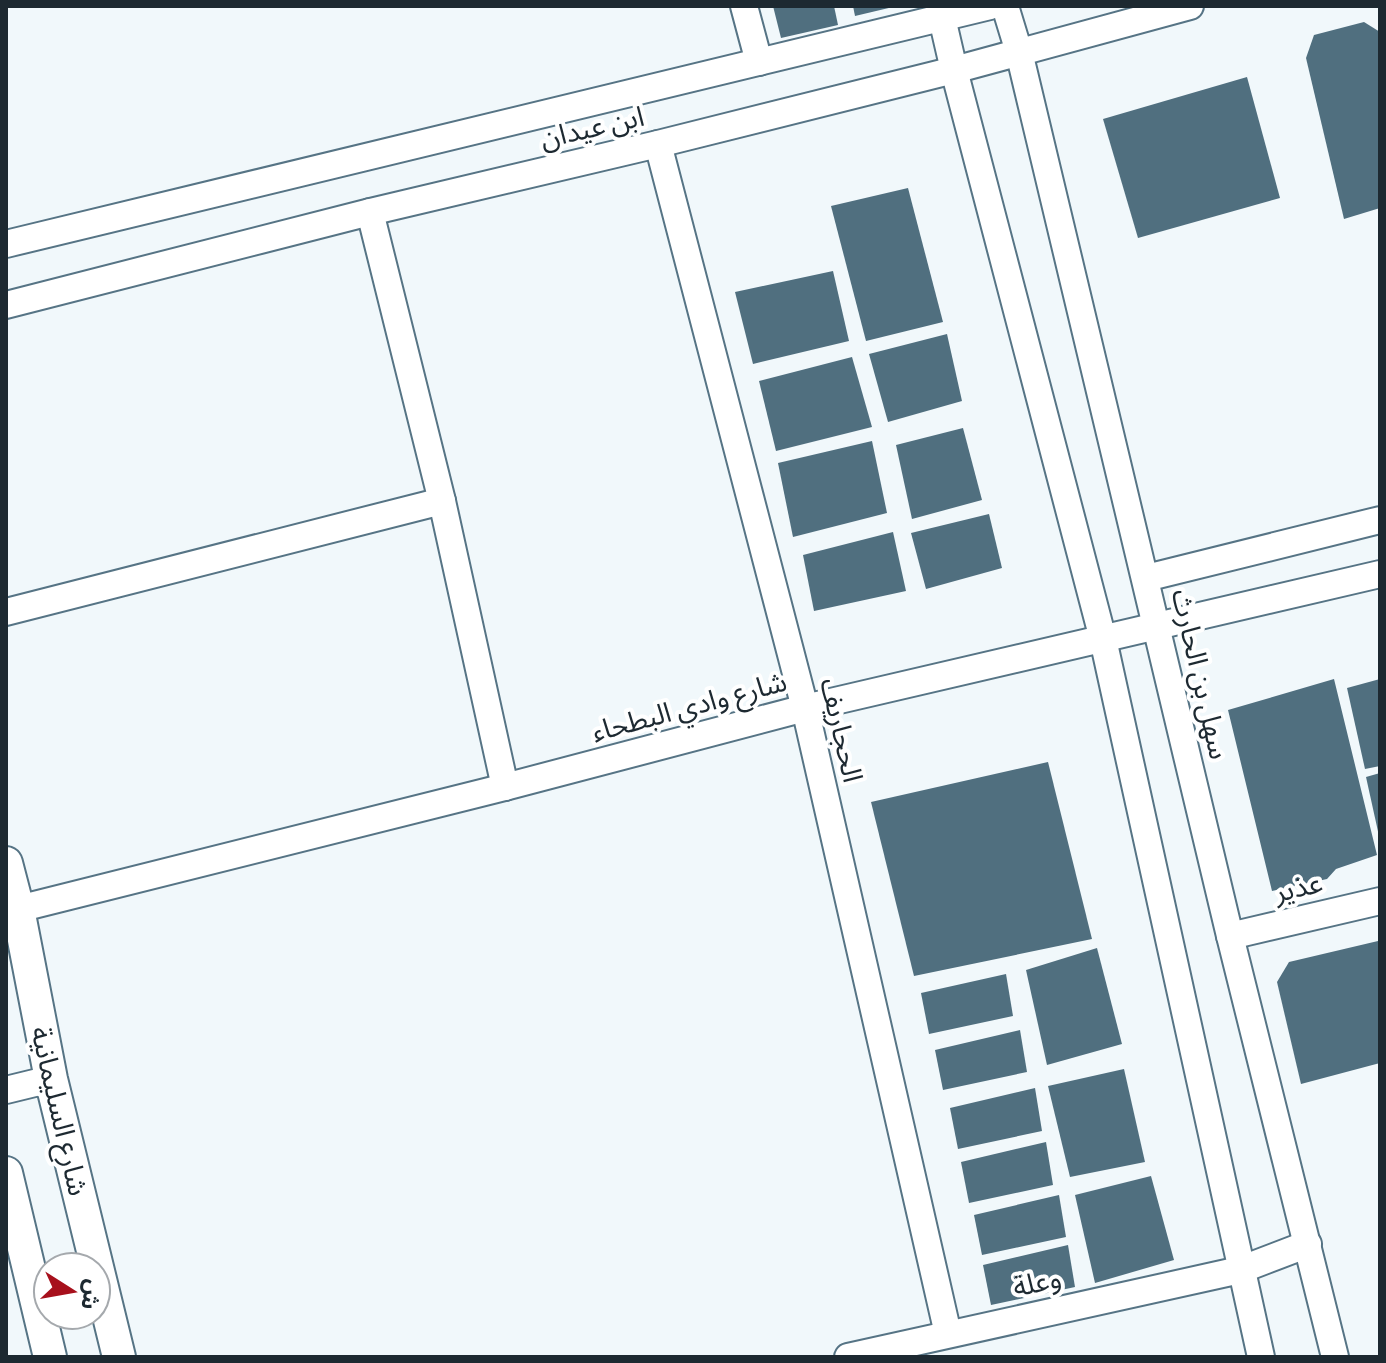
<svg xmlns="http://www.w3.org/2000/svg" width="1386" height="1363" font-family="Bitter,'Noto Sans Arabic',serif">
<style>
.building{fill:#506f7f}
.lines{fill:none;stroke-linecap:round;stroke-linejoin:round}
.minor-casing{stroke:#567485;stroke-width:30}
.tertiary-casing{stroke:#567485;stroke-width:36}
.minor{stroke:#fff;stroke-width:26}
.tertiary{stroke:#fff;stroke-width:32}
.labels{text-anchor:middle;stroke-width:8;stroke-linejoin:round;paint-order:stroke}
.street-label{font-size:28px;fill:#1d2931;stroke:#fff}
</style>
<rect width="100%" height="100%" fill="#f1f8fb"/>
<g class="building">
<polygon points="773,6 834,6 838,25 781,38"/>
<polygon points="853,6 893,6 893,7 855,16"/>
<polygon points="1364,22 1380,32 1380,208 1344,219 1306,58 1314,35"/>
<polygon points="1247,77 1280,198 1138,238 1103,119"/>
<polygon points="908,188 943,322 866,341 831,206"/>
<polygon points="833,271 849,341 753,364 735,292"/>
<polygon points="947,334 962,401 888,422 869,354"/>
<polygon points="852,357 872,427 776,451 759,381"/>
<polygon points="963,428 982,500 912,519 896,445"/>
<polygon points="872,441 887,513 793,537 778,463"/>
<polygon points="989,514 1002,568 926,589 911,533"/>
<polygon points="893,532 906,591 814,611 803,555"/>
<polygon points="1334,679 1377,855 1336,869 1327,879 1272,891 1228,710"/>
<polygon points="1380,679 1380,766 1365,769 1347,688"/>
<polygon points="1048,762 1092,939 914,976 871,802"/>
<polygon points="1380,773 1380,836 1379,836 1366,777"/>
<polygon points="1378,941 1380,1063 1301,1084 1277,982 1289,962"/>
<polygon points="1097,948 1122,1044 1047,1065 1026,970"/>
<polygon points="1006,974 1013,1016 929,1034 921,993"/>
<polygon points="1020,1030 1027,1072 943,1090 935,1050"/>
<polygon points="1124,1069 1145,1162 1070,1177 1048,1086"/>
<polygon points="1035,1088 1042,1131 958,1149 950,1108"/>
<polygon points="1046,1142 1053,1185 969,1203 961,1162"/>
<polygon points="1151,1176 1174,1260 1095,1283 1075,1195"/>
<polygon points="1059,1195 1066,1237 982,1255 974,1215"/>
<polygon points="1068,1245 1075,1287 991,1305 983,1265"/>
</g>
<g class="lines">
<defs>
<g id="minor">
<polyline points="744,6 759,62"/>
<polyline points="1005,6 1019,52 1230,936 1335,1357"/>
<polyline points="942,18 954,70 1103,639 1261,1357"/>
<polyline points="658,144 805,708 948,1334"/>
<polyline points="370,212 442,501 505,787"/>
<polyline points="6,244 990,6"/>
<polyline points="6,305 370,212 658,144 954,70 1190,6"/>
<polyline points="1146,578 1380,520"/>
<polyline points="6,612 442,501"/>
<polyline points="18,909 505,787 805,708 1380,574"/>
<polyline points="1230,936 1380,901"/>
<polyline points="6,1090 51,1079"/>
<polyline points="848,1357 1240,1270 1308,1244"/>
</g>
<g id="tertiary">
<polyline points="6,863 18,909 51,1079 119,1357"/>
<polyline points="6,1173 50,1357"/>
</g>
</defs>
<use href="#minor" class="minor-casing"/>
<use href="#tertiary" class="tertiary-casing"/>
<use href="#minor" class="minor"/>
<use href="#tertiary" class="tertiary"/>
</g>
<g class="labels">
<g class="street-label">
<text transform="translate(592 127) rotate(-13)" y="10">ابن عيدان</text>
<text transform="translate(1201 674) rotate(77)" y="10">سهل بن الحارث</text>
<text transform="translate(689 706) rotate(-15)" y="10">شارع وادي البطحاء</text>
<text transform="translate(842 730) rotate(77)" y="10">الحجاريف</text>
<text transform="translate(1298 887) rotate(-13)" y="10">عذير</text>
<text transform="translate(60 1111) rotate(77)" y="10">شارع السليمانية</text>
<text transform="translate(1037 1282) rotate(-12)" y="10">وعلة</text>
</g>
</g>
<rect width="1386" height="1363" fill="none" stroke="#1d2931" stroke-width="16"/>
<g transform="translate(72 1291) rotate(101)"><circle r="38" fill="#ffffff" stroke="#a5a9ad" stroke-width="2"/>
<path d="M0-6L14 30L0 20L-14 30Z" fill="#a7101c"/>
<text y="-12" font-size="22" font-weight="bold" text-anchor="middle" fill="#1d2931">ش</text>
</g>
</svg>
